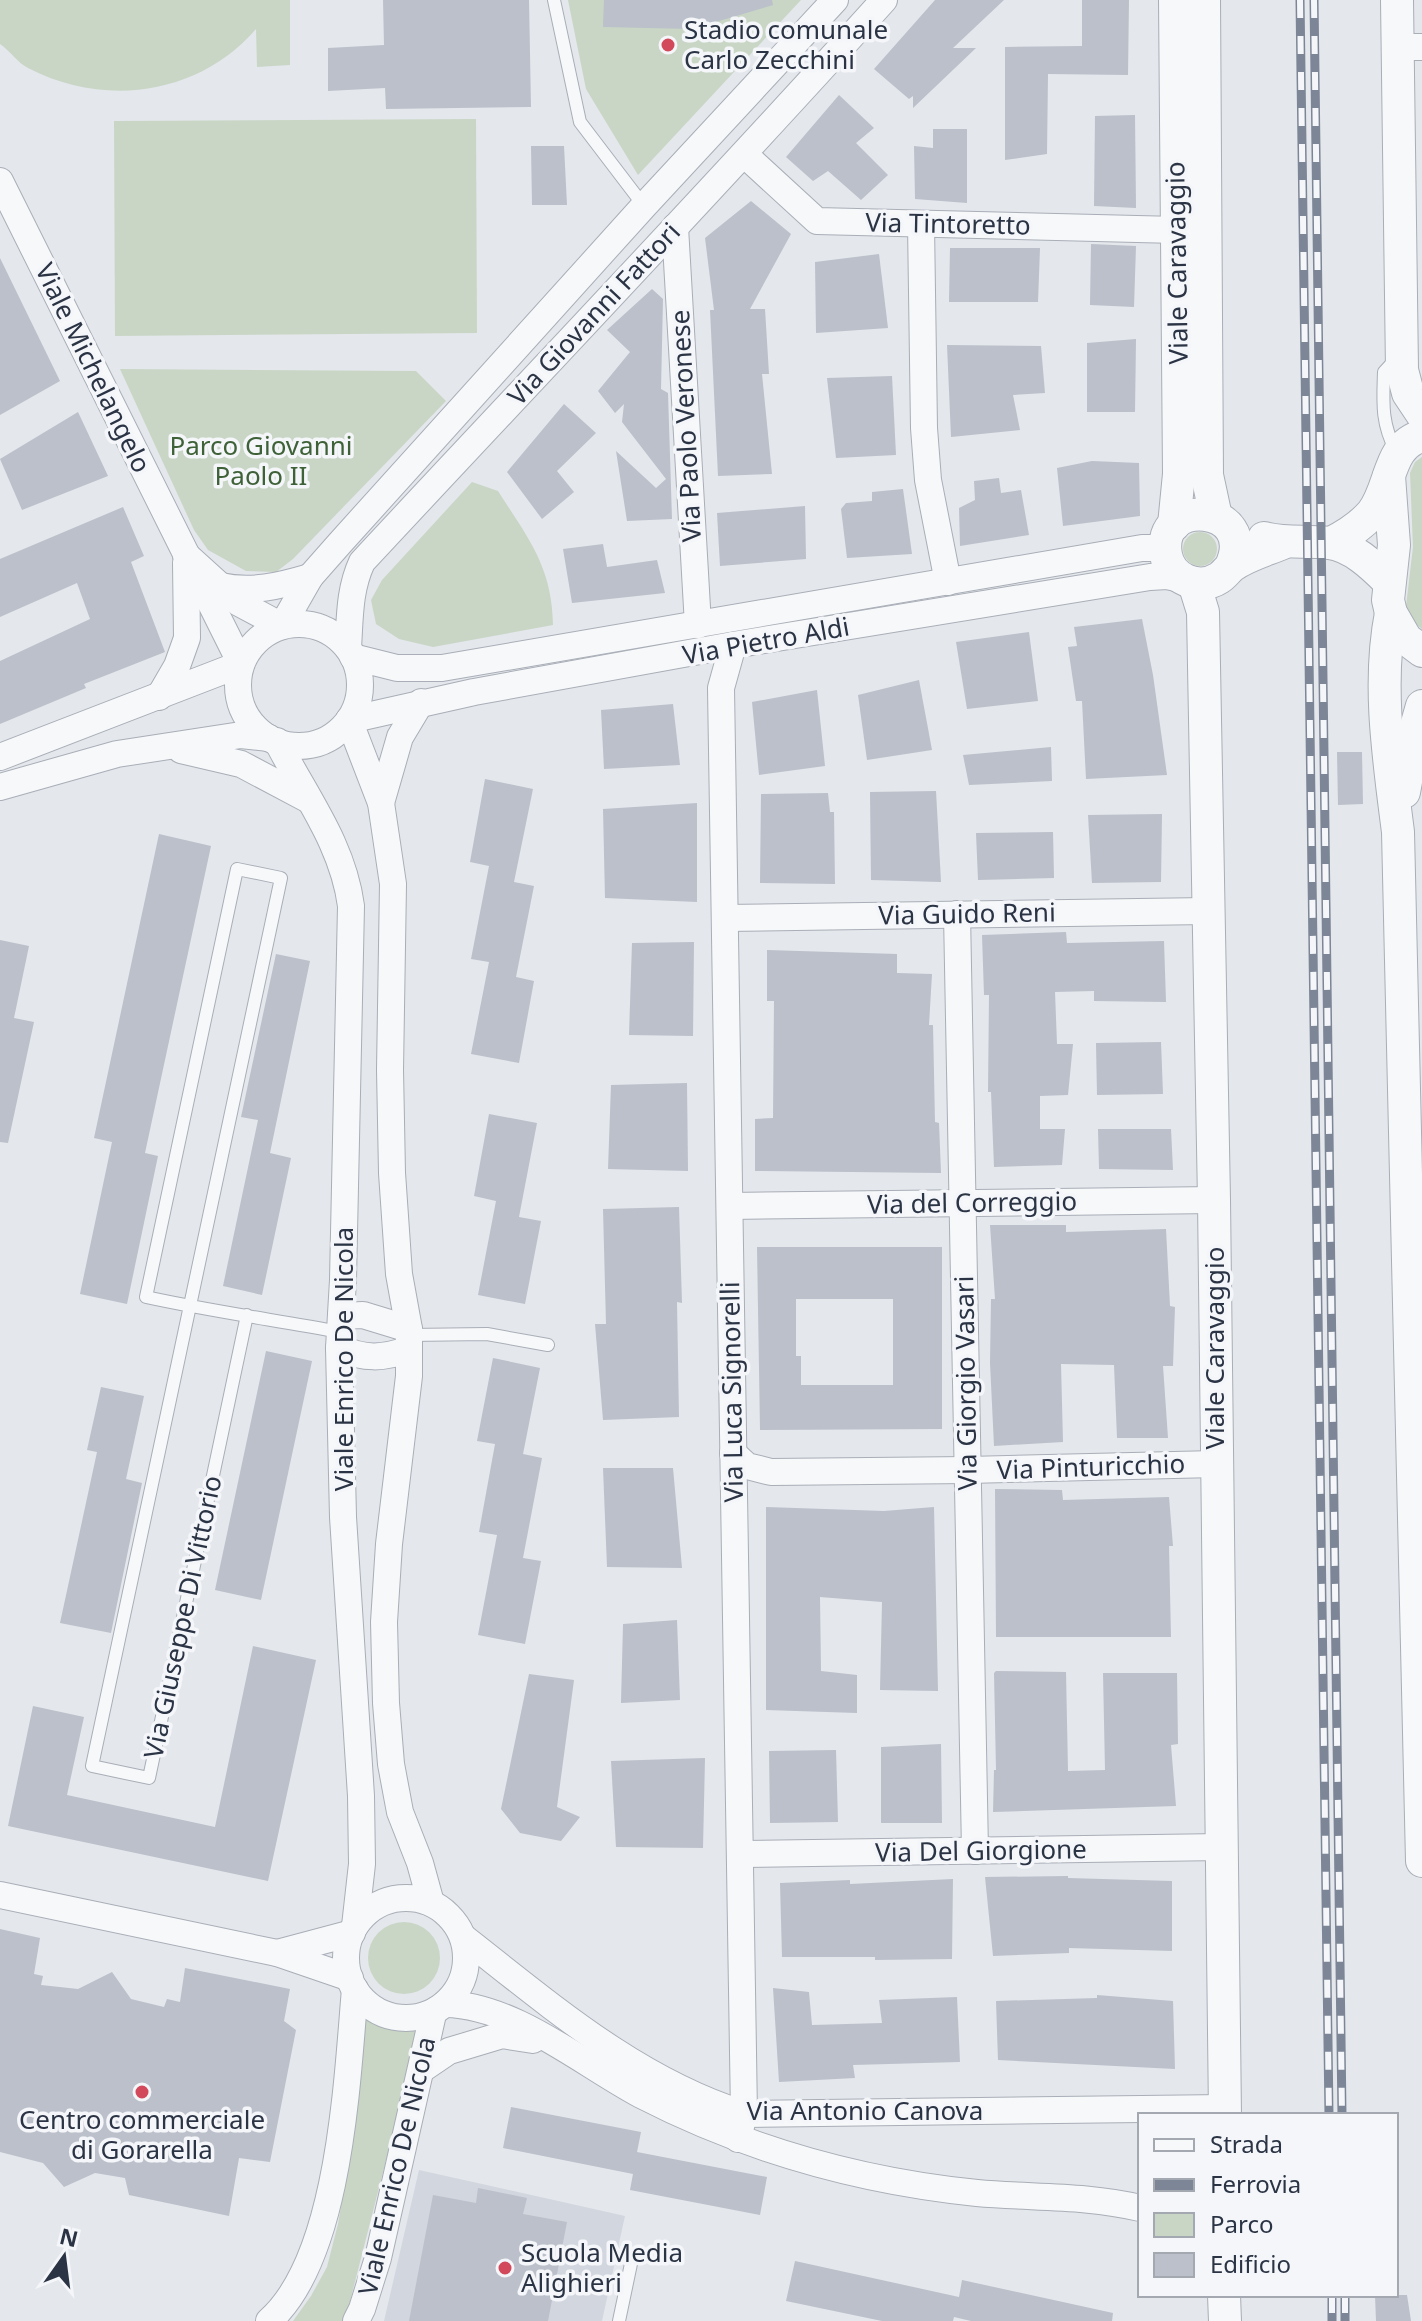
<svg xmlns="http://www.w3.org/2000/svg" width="1422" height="2321" font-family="'Noto Sans',sans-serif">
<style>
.built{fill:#d2d6de}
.green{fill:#c9d6c5}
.building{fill:#bbc0ca;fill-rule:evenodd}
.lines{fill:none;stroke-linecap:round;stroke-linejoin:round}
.service-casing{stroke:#a9aeb7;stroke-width:14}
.minor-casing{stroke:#a9aeb7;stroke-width:28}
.tertiary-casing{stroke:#a9aeb7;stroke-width:34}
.service{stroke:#f7f8fa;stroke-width:12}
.minor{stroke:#f7f8fa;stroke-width:26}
.tertiary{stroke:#f7f8fa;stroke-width:32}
.rail-casing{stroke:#7d8696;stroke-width:9}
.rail{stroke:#f4f6f9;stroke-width:6;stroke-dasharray:18;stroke-linecap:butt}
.poi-dot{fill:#d1495b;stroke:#f4f6f9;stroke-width:3}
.labels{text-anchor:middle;stroke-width:7;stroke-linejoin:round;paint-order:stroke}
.poi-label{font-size:26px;fill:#2b3445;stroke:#f4f6f9;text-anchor:start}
.street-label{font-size:26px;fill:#2b3445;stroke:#f4f6f9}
.park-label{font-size:26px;fill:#3f6138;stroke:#f4f6f9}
</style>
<rect width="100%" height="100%" fill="#e4e7ec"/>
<polygon class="built" points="419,2170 625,2216 602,2321 384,2321"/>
<g class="green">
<path d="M0,0H290V65L257,67L256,29C199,95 105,108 28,68C18,63 10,51 0,44Z"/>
<polygon points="568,0 801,0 638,175 586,89"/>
<polygon points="476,119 477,333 115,336 114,121"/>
<polygon points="120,369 416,371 446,401 293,559 276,572 246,571 208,550 194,530"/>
<polygon points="1422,457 1422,629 1412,621 1406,606 1413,547 1410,473 1415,462"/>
<path d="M472,482L498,491C528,538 552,566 553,625L433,647L399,639L376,624L371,600L382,580Z"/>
<circle cx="1200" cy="549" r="17"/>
<circle cx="404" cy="1958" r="36"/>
<polygon points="362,2016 381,2024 415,2028 419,2031 346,2317 343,2321 293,2321 311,2296 327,2267 338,2224 358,2103"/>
</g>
<g class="building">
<polygon points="383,0 529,0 531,107 386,109 385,88 328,91 328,48 384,45"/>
<polygon points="604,0 772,0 773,5 692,29 603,27"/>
<polygon points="935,0 1004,0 953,48 976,48 913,108 913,96 909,99 874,69"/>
<polygon points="1082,0 1129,0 1128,75 1048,74 1047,154 1005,160 1005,47 1082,46"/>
<polygon points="839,95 874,128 856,143 888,175 861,200 828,171 813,181 786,157"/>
<polygon points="1135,115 1136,208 1094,206 1095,116"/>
<polygon points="933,129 967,129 967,203 915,199 914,146 933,148"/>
<polygon points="531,146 564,146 567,205 532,205"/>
<polygon points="751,201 791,234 750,309 765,309 769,374 762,374 772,474 718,476 710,310 714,310 705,238"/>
<polygon points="1091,244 1136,246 1134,307 1090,305"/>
<polygon points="950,248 1040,248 1038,302 949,302"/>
<polygon points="879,254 888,328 816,333 815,262"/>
<polygon points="0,258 60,381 0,415"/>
<polygon points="652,289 663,299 661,389 668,393 672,519 627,521 616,451 656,488 666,479 622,422 624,404 615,413 598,391 630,352 607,330"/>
<polygon points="1136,339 1135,412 1087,412 1087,343"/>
<polygon points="947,345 1041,346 1045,393 1013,395 1020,430 951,437"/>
<polygon points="892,376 896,455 836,458 827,378"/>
<polygon points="564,404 596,433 557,471 574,492 542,519 507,472"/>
<polygon points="78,412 108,476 22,510 0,459"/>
<polygon points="1092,461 1139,463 1140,516 1063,526 1057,468"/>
<polygon points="999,478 1001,493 1021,490 1029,535 960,546 959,508 975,500 974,481"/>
<polygon points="903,489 912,554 847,558 841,509 846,503 872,501 872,492"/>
<polygon points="805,506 806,559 720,566 717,513"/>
<polygon points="123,507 144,556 131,562 165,652 84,684 86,688 0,724 0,661 90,619 77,583 0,617 0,559"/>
<polygon points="603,544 607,567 657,560 665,593 572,603 563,549"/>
<polygon points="1142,619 1153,675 1167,775 1086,779 1082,701 1076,701 1068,647 1077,646 1074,627"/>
<polygon points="1029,632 1038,701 967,709 956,642"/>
<polygon points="919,680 932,750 867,760 858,695"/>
<polygon points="817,690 825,766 759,775 752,702"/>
<polygon points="673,704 680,765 604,769 601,710"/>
<polygon points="1051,747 1052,781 969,785 963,755"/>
<polygon points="1337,752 1362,752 1363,804 1338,805"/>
<polygon points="485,779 533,789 514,882 534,886 516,977 534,981 519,1063 471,1054 489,962 471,959 489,866 470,862"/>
<polygon points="936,791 941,882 871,880 870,792"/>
<polygon points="828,793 830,812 834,812 835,884 760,883 761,794"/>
<polygon points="697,803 697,902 605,898 603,809"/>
<polygon points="1162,814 1161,882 1092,883 1088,815"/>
<polygon points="1053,832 1054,878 978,880 976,833"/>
<polygon points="159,834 211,846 145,1153 158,1156 127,1304 80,1294 112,1142 94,1138"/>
<polygon points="1066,932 1067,943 1164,941 1166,1002 1094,1001 1094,991 1055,992 1057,1044 1073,1044 1068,1095 1040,1096 1040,1129 1065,1129 1062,1165 994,1167 991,1092 988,1092 989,995 984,995 982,935"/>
<polygon points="0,940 29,946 14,1018 34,1022 8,1143 0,1142"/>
<polygon points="694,942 693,1036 629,1035 632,943"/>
<polygon points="767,950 897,954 897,973 932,974 929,1025 933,1025 935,1122 939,1123 941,1173 755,1171 755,1119 773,1118 774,1001 767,1001"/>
<polygon points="276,954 310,961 270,1153 291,1158 262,1295 223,1286 258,1120 241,1117"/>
<polygon points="1161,1042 1163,1094 1097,1095 1096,1043"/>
<polygon points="687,1083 688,1171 608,1169 611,1085"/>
<polygon points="489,1114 537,1123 519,1217 541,1221 525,1304 478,1295 496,1201 474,1196"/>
<polygon points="1098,1129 1171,1129 1173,1170 1099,1169"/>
<polygon points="679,1207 682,1303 677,1302 679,1417 603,1420 595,1324 606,1324 603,1209"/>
<polygon points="990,1225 1066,1225 1066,1232 1166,1229 1170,1306 1175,1307 1173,1366 1163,1366 1168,1438 1117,1438 1114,1365 1061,1364 1063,1442 994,1446 990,1363 991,1299 995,1299"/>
<path d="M757,1247H942V1429L760,1430ZM796,1299H893V1385H801V1356H796Z"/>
<polygon points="266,1351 312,1361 261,1600 215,1590"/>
<polygon points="493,1358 540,1368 523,1454 542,1458 523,1558 541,1561 525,1644 478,1635 497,1535 479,1532 495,1444 477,1441"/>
<polygon points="101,1387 144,1396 126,1479 142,1483 111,1633 60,1623 97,1452 87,1450"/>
<polygon points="603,1468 673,1468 682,1568 607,1567"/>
<polygon points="995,1489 1062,1490 1063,1500 1169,1497 1173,1546 1169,1546 1171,1637 996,1637"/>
<polygon points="766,1507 884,1511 934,1507 938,1691 880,1690 882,1602 820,1597 821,1671 857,1675 857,1713 766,1710"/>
<polygon points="677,1620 680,1700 621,1703 623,1624"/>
<polygon points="253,1646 316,1660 268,1881 8,1826 33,1706 84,1717 67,1795 215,1827"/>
<polygon points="996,1671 1066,1672 1068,1771 1105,1770 1103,1673 1177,1673 1178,1744 1171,1745 1176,1806 993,1812 994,1770 996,1770 994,1673"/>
<polygon points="529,1674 574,1680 557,1807 580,1817 561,1841 520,1833 501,1809"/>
<polygon points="941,1744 942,1823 881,1823 881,1747"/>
<polygon points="836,1750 838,1822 770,1823 769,1751"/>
<polygon points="705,1758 703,1848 616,1847 611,1761"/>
<polygon points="1068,1876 1068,1878 1172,1881 1172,1951 1069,1948 1069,1953 993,1956 985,1877"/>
<polygon points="953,1879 952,1959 875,1960 875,1957 782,1957 780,1883 850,1880 850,1884"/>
<polygon points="0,1929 40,1938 34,1974 43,1976 41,1985 78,1989 112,1972 131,1999 164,2007 167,1999 180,2002 185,1968 290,1989 284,2021 296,2030 270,2162 239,2158 229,2216 129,2195 125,2178 95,2173 64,2187 43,2163 0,2152"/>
<polygon points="773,1988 809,1992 812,2025 882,2023 879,2000 957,1997 960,2062 853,2065 855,2078 779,2082"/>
<polygon points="1097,1995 1173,2001 1175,2069 998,2060 996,2001 1097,1998"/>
<polygon points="511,2107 641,2132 637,2152 767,2177 760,2215 630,2190 633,2174 503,2148"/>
<polygon points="478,2188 527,2198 523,2214 567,2222 548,2321 409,2321 433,2195 476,2203"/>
<polygon points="795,2261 959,2297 962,2280 1113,2313 1112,2321 971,2321 954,2317 953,2321 882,2321 786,2301"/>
<polygon points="1375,2295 1407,2295 1411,2321 1376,2321"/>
</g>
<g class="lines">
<defs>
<g id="service">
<polyline points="554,0 580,122 644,206"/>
<path d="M1395,360L1384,372C1383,402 1381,423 1396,451"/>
<path d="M247,1315L149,1778L92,1766L281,878L237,869L146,1297C210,1311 275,1320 340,1332"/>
<polyline points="409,1335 487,1334 548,1345"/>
<polyline points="619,2321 632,2259"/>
</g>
<g id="minor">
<polyline points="1398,47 1422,47"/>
<polyline points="745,155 817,221 1177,230"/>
<polyline points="0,181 241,664 0,757"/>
<polyline points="921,224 924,428 928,480 948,582"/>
<polyline points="675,227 698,625"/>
<polyline points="186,555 239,603 282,626 310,577 340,543 644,206 835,0"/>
<path d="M220,586C251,593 280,586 310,577"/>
<circle cx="299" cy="685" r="61"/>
<polyline points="733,645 721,688 744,2114 738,2139"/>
<path d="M348,648C350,618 349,590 362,562C536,375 713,190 884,0"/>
<polyline points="353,657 397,668 442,668 1142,548 1165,548"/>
<polyline points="159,697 177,666 187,638 186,563"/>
<polyline points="349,720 381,803 393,884 390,1070 392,1173 399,1274 409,1329 409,1376 389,1544 384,1622 386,1703 391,1764 400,1812 420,1863 431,1903"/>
<polyline points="349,720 474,692 733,645 1150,577 1167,576 1185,580"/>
<path d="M277,741C305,796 343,844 351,906L343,1280L339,1348L343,1517L361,1796L362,1864L355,1926"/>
<polyline points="181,750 241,764 307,799"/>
<polyline points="0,787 117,754 241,735 269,738"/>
<polyline points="381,803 400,737 421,702"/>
<polyline points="957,914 975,1851"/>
<polyline points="725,918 1208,911"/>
<polyline points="730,1206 1214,1200"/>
<polyline points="341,1316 363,1315 409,1329"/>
<path d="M339,1348C364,1359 383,1359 409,1349"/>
<polyline points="733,1453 747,1466 771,1472 968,1470 1216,1464"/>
<polyline points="740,1854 1222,1847"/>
<polyline points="0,1895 277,1953 350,1978"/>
<circle cx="406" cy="1958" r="60"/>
<path d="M463,1937C550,2005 636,2080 744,2114L1225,2108"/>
<polyline points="277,1953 352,1933"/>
<path d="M445,2004C514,2005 581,2063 641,2095C746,2149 859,2181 977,2193C1032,2198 1086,2195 1140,2208"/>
<polyline points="421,2070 449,2051 502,2035 533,2040"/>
<path d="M269,2321C340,2258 347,2081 355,1989"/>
<polyline points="356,2321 362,2309 378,2258 433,2014 436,2010"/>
</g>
<g id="tertiary">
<polyline points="1204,0 1207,475 1216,517"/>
<polyline points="1397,0 1402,370 1408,393 1422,414"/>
<polyline points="1389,476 1394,545 1388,600 1391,613 1406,639 1422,651"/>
<polyline points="1174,525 1179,474 1175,0"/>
<path d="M1264,538C1286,544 1307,540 1329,543C1352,546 1372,565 1388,581"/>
<path d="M1331,543C1347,535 1360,527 1372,513C1392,488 1387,445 1422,436"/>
<path d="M1231,566C1259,504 1155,495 1166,555C1170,579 1199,591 1219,578C1224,575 1228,569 1232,566C1247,555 1267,550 1283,543"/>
<polyline points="1194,583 1203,612 1214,1200 1225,2115"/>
<path d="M1391,613C1377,684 1389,761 1398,832L1422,1861"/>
<polyline points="1404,792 1416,727 1422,706"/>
<polyline points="1224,2295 1225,2321"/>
</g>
</defs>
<use href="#service" class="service-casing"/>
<use href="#minor" class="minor-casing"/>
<use href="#tertiary" class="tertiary-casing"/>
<use href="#service" class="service"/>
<use href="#minor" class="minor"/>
<use href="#tertiary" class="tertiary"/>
<defs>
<g id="rail">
<polyline points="1300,0 1329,2115"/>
<polyline points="1314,0 1342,2115"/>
<polyline points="1332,2295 1332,2321"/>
<polyline points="1345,2295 1345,2321"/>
</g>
</defs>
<use href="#rail" class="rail-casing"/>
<use href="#rail" class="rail"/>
</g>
<g class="poi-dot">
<circle cx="668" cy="45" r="8"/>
<circle cx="142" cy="2092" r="8"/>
<circle cx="505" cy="2268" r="8"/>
</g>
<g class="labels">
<g class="poi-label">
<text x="684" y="39">Stadio comunale<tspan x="684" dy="30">Carlo Zecchini</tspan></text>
<text x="142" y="2129" text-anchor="middle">Centro commerciale<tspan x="142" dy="30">di Gorarella</tspan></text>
<text x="521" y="2262">Scuola Media<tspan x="521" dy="30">Alighieri</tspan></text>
</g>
<g class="street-label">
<text transform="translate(948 224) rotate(1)" y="9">Via Tintoretto</text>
<text transform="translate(1177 263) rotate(-91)" y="9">Viale Caravaggio</text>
<text transform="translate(594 314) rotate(-47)" y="9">Via Giovanni Fattori</text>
<text transform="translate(93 368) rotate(64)" y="9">Viale Michelangelo</text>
<text transform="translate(686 426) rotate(-93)" y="9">Via Paolo Veronese</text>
<text transform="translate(766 641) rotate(-10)" y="9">Via Pietro Aldi</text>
<text transform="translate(967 914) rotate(-1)" y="9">Via Guido Reni</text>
<text transform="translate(972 1203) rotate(-1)" y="9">Via del Correggio</text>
<text transform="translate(1215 1348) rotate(-90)" y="9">Viale Caravaggio</text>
<text transform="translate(344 1359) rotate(-90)" y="9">Viale Enrico De Nicola</text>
<text transform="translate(966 1383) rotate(-91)" y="9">Via Giorgio Vasari</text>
<text transform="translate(732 1392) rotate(-91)" y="9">Via Luca Signorelli</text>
<text transform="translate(1091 1467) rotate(-2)" y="9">Via Pinturicchio</text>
<text transform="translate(183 1617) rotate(-78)" y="9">Via Giuseppe Di Vittorio</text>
<text transform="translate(981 1851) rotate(-1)" y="9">Via Del Giorgione</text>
<text x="865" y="2120">Via Antonio Canova</text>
<text transform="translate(397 2166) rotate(-77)" y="9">Viale Enrico De Nicola</text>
</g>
<g class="park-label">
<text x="261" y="455">Parco Giovanni<tspan x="261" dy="30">Paolo II</tspan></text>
</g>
</g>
<rect x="1138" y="2113" width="260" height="184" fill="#f4f6f9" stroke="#a4a8b1" stroke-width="2"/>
<rect x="1154" y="2139" width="40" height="12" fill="#f7f8fa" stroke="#a4a8b1" stroke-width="2"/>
<text x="1210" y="2153" font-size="24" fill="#2b3445">Strada</text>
<rect x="1154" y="2179" width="40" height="12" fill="#7d8696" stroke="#a4a8b1" stroke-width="2"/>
<text x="1210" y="2193" font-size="24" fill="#2b3445">Ferrovia</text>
<rect x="1154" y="2213" width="40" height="24" fill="#c9d6c5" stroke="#a4a8b1" stroke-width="2"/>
<text x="1210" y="2233" font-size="24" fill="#2b3445">Parco</text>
<rect x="1154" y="2253" width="40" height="24" fill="#bbc0ca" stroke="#a4a8b1" stroke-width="2"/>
<text x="1210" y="2273" font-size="24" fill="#2b3445">Edificio</text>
<g transform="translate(64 2257) rotate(14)" stroke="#f4f6f9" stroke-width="6" paint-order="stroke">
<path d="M0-6L14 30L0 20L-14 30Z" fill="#2b3445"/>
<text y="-12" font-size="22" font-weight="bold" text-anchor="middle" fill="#2b3445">N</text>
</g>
</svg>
